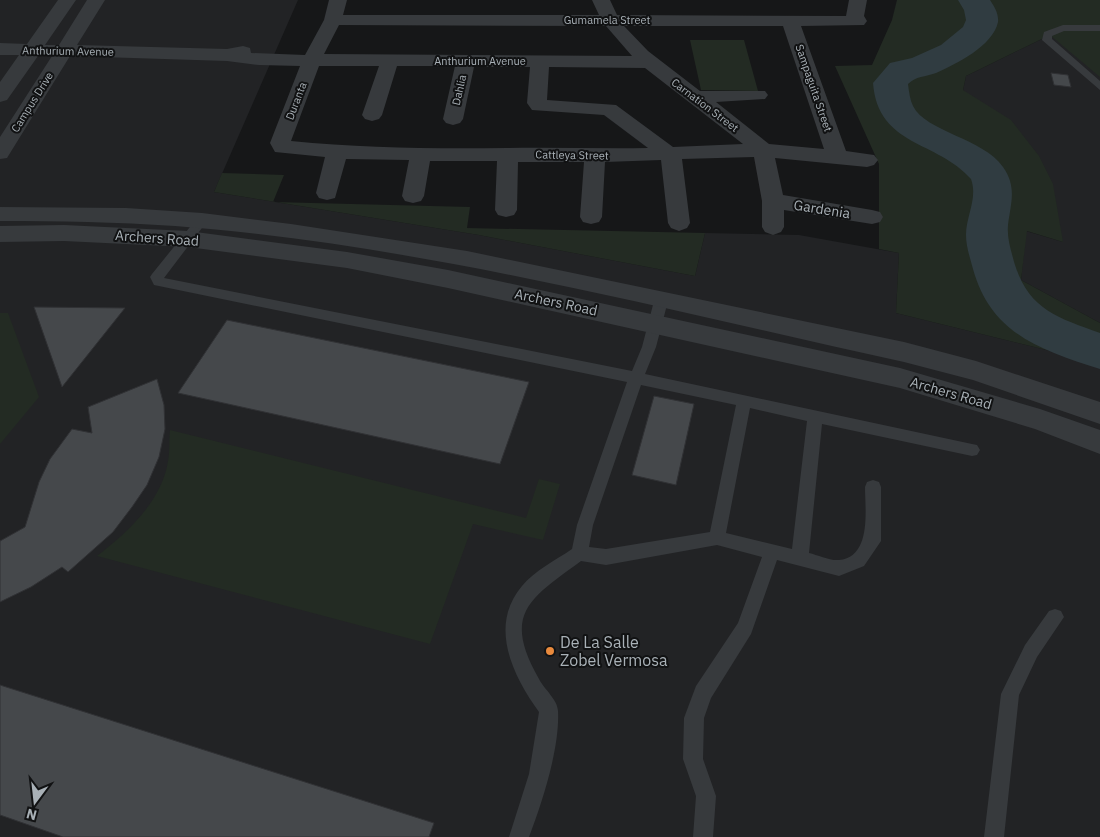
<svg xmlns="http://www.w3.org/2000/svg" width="1100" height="837" font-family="'IBM Plex Sans',sans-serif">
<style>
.built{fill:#222325}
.green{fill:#232b23}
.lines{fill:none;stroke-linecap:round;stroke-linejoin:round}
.river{fill:#303c41;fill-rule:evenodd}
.building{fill:#45484b;stroke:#303134}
.service{fill:#373a3d;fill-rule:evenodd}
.minor{fill:#373a3d;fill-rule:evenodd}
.poi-dot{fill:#e98a3d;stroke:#111213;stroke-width:2}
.labels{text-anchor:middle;stroke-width:4;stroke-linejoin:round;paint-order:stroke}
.far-street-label{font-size:11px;fill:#a9b1b7;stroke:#111213}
.street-label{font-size:14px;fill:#a9b1b7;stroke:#111213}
.near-poi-label{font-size:16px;fill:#a9b1b7;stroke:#111213;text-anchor:start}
</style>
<rect width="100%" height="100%" fill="#161718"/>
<g class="built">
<polygon points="0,0 298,0 214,192 479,235 695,276 705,233 799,235 899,253 896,313 1100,363 1100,837 0,837"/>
<polygon points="1100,34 1100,323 1021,280 1026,231 1063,242 963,90 966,76 1050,35"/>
</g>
<g class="green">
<polygon points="897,0 1100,0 1100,77 1050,35 966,76 963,90 1011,120 1039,156 1053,184 1063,242 1027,231 1021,280 1100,323 1100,363 896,313 899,253 879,249 879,164 835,66 872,65 892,20"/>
<polygon points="690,40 744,40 758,91 701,90"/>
<polygon points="222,173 284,175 273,202 470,207 467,228 705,233 695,276 479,235 214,192"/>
<polygon points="0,313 8,313 39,397 0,444"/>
<path d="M170,430L526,518L539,479L560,484L543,540L473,524L430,644L97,556C127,533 162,501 168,461C170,451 169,440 170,430Z"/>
</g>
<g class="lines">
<path class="river" d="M958,0H990C994,6 999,14 998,22C993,46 956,64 936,73C925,77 916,76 908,84C909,92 910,100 913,106C926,132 983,138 1003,167C1017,187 1011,202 1008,225C1007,237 1010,247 1013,258C1026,308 1055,317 1100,333V369C1041,350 991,334 973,269C970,258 966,246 966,235C966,216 978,198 971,179C937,140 878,147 873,83L890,63L912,58L941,45L963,27L966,20L964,10Z"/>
</g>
<g class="building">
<polygon points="1051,73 1068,75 1071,87 1054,85"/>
<polygon points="34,307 125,308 62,387"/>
<polygon points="227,320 529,382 500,464 178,393"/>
<polygon points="157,379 164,405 165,429 159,457 147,485 132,507 113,532 68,572 62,567 31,587 0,602 0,541 25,527 39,482 50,459 72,429 92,433 88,407"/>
<polygon points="654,396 694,404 676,485 632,475"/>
<polygon points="0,685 434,823 429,837 63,837 0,815"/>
</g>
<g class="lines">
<g class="service">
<polygon points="1063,25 1100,25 1100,31 1064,31 1052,36 1052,39 1100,81 1100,90 1042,40 1044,32"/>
<path d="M202,216L208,220L164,278L632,371L642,347L654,301L661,296L668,301L656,347L645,374L972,444L977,445L980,450L977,455L972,456L822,424L809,553C818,555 830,561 839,560C872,557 865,509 865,487L867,482L873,480L879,482L881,487V541L864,566L839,576L777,560L751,634L711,698L704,718L703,759L716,796L713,837H693L696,796L683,759L684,718L696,686L738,623L762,557L717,545L606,565L581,561C531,598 501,613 539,679C544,689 558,700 558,711C560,748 542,803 529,837H509L529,774L539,712C513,676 488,626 522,586C534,571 556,560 572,549L577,525L627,382L154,285L150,277L152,274L198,217ZM641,385L736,405L710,532L606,549L589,547L593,525ZM750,408L807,421L792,549L726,533Z"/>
<polygon points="1055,609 1061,611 1064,617 1037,657 1019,695 1004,837 984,837 1001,694 1025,645 1049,611"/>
</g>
<g class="minor">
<path d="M58,0H76L45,45H59L87,0H105L77,45L227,49L243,46L250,48L251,53L305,55L324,20L329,0H347L343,15H599L592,0H610L617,15L846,16L849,0H867L864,16L867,21L864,25L801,26L846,151L874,155L878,160L874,165L867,167L775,158L783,195L872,210L880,212L883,217L880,222L872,224L784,210V227L781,232L773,235L765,232L762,227V201L754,157L682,159L690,223L687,228L679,231L671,228L668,223L661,160L605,162L602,217L599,222L591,224L583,222L580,217L584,162H518L517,210L514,215L506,217L498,215L495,210L497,161H430L424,196L421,201L413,203L405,201L402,196L409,160L346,159L335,198L327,200L319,198L316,193L325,157L275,152L270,143L300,66L259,65L227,61L70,56L7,158L0,159V137L52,56H38L7,100L0,102V82L19,55H0V43L27,44ZM339,25L606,26L632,56L324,54ZM624,26H783L824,149L769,144L716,102L765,99L768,95L765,91H700L648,51ZM319,66H379L362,115L365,119L372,121L379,119L382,115L397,66H455L443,119L446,123L453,125L460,123L463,119L474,67H530L527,103L532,110L604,115L648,148C601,149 554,147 507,148C435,149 363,148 291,141ZM549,67L645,68L743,144L673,147L616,105L547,100Z"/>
<path d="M0,207L126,208L202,213L291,224L467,251L904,342L976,361L1100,402V424L973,380L904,362C663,309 421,245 175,226C117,222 58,221 0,221Z"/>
<polygon points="64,225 188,231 347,252 448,270 900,368 1040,409 1100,430 1100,454 1035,429 900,388 448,288 347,268 188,247 64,241 0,242 0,226"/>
</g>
</g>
<circle class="poi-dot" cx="550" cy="651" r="5"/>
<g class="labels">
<g class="far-street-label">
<text x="607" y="24">Gumamela Street</text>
<text transform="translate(68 51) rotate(1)" y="4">Anthurium Avenue</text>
<text x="480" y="65">Anthurium Avenue</text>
<text transform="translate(814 88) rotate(71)" y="4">Sampaguita Street</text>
<text transform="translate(459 90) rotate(-77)" y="4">Dahlia</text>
<text transform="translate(296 101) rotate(-69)" y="4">Duranta</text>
<text transform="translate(32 102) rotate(-58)" y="4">Campus Drive</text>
<text transform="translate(705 105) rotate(37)" y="4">Carnation Street</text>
<text transform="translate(572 155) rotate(1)" y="4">Cattleya Street</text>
</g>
<g class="street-label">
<text transform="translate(822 209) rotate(9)" y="5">Gardenia</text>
<text transform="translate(157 238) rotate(4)" y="5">Archers Road</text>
<text transform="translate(556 302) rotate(12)" y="5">Archers Road</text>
<text transform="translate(951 393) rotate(16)" y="5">Archers Road</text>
</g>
<g class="near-poi-label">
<text x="560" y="648">De La Salle<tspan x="560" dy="18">Zobel Vermosa</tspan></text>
</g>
</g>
<g transform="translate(35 802) rotate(195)" stroke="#111213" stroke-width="4" paint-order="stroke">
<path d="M0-4L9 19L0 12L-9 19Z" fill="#a9b1b7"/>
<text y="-8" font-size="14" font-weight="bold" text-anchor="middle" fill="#a9b1b7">N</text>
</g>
</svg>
